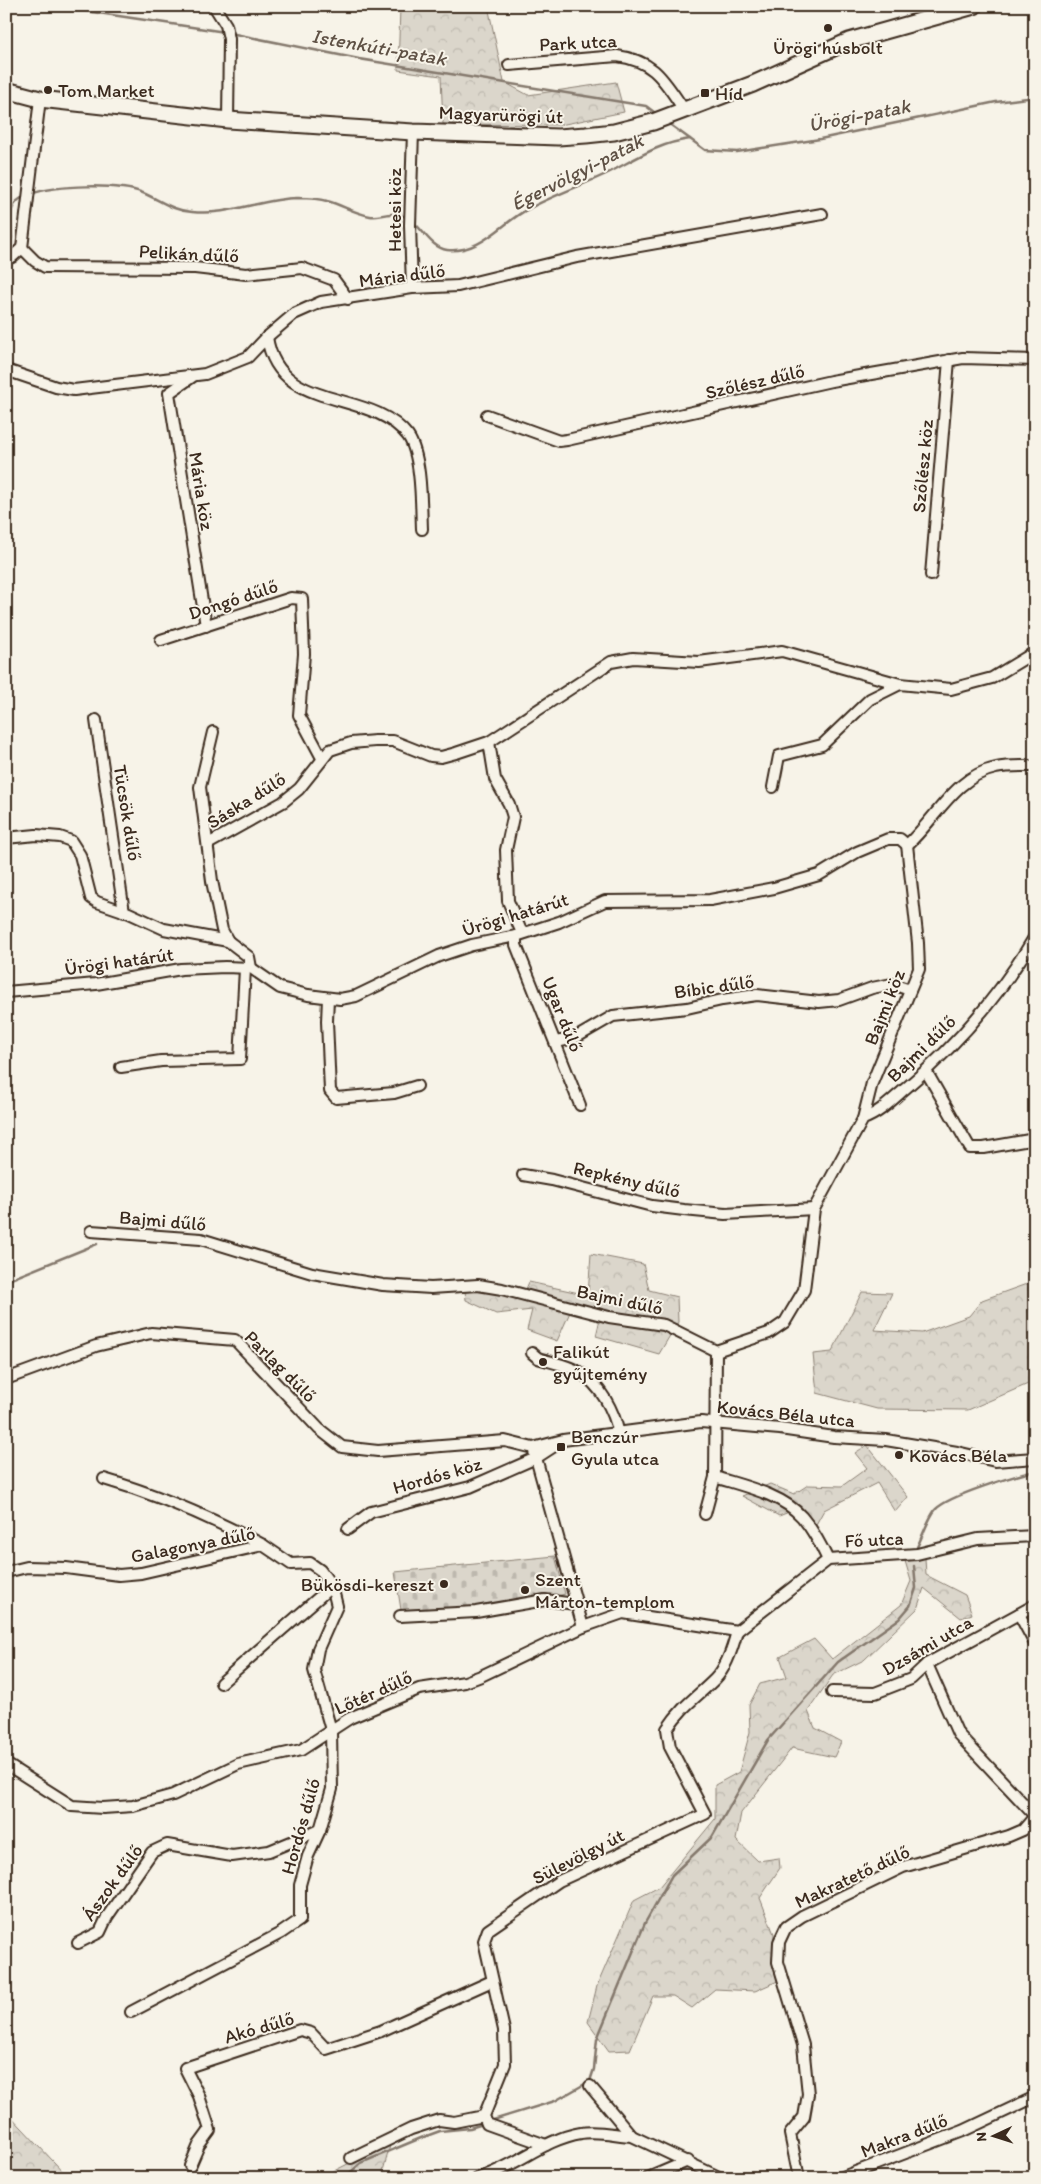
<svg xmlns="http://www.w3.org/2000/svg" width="1041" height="2184" font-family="Itim,sans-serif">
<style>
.forest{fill:url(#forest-crowns);stroke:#8b8074}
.cemetery{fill:url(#cemetery-stones);stroke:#8b8074}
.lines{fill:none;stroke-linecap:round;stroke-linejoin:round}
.stream{stroke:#84786c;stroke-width:2.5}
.minor-casing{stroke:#3b2a1e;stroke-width:14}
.secondary-casing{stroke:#3b2a1e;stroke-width:19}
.minor{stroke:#f7f3e8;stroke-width:10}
.secondary{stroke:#f7f3e8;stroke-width:15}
.poi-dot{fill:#3b2a1e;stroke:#f7f3e8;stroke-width:2}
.labels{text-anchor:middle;stroke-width:4;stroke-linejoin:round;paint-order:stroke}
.street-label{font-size:19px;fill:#3b2a1e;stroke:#f7f3e8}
.poi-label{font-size:19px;fill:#3b2a1e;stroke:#f7f3e8;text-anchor:start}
.water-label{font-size:20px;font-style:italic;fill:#5f5145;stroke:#f7f3e8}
</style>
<defs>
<pattern id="forest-crowns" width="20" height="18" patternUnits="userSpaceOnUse" patternTransform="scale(1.25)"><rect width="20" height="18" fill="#dbd6cb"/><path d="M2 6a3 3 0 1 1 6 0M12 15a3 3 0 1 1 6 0" fill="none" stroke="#bdb8ae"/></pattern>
<pattern id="cemetery-stones" width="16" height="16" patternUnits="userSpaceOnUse" patternTransform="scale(1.25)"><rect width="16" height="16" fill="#dbd6cb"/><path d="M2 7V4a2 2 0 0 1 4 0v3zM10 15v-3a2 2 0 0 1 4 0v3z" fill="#bdb8ae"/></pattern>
</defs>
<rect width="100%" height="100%" fill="#f7f3e8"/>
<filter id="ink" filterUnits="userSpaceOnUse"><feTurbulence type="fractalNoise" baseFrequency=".02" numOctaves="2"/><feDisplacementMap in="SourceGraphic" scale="10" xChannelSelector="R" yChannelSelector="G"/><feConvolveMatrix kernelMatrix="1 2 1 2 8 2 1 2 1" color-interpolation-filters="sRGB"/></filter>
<g filter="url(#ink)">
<g class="forest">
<polygon points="488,6 504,82 528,95 616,82 624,112 560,125 443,124 441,76 398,70 400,7"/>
<polygon points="591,1254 643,1264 649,1290 677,1297 678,1322 659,1354 596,1336 600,1319 571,1310 557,1341 527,1330 532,1310 496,1314 466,1300 465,1291 526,1289 529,1282 588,1295"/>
<polygon points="1035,1281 1035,1381 968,1410 877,1409 817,1393 813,1354 832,1352 862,1292 892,1293 874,1330 922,1333 969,1316 982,1300"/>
<polygon points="867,1445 908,1497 895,1512 877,1483 824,1510 814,1528 819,1536 811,1542 799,1519 789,1512 779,1516 742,1496 770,1484 794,1494 808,1485 842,1486 867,1468 855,1453"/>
<polygon points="925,1558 926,1575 965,1595 972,1614 961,1618 924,1588 917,1609 864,1660 833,1675 808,1711 815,1728 841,1742 834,1757 792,1748 741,1813 736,1840 758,1861 779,1858 780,1868 760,1898 774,1934 772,1963 780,1980 755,1991 715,1989 692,2008 673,1996 653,1996 630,2050 609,2051 588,2022 597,1986 634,1900 659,1887 715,1819 715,1785 739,1772 750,1732 749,1705 760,1684 787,1677 780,1657 814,1639 832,1659 901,1605 911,1581 905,1561"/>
<polygon points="6,2111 69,2178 6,2178"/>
<polygon points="391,2142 381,2178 326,2178 328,2174"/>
</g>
<polygon class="cemetery" points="555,1556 565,1594 515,1607 402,1616 395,1572"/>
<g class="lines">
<g class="stream">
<polyline points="52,6 225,32"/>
<polyline points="230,33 359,59 646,106 658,115"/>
<polyline points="668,123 705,150 737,152 820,139 996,102 1035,97"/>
<path d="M31,194C55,185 119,183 143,193C160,200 173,211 192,212C228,216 261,199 297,198C306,198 318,198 327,201C342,205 354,213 370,216C381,218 389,210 406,217"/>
<path d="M413,222C424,231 432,248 447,250C481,254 503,221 530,208C556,194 584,185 610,172C637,158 659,143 690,139"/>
<path d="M6,244L12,238C11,221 6,203 26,196"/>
<polyline points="6,1281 97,1244"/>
<path d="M917,1547C922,1538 929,1516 936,1509C950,1495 1014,1476 1035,1471"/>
<polyline points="490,2121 555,2101 590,2081 594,2069 597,2039 645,1923 672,1875 712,1837 768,1740 838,1662 899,1619 910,1606 916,1588 914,1566"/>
<polyline points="344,2178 361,2163 421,2138 440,2131 470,2128 483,2124"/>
</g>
<defs>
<g id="minor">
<polyline points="214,6 226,25 229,39 228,120"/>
<path d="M509,65L617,56C656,61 664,81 685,111"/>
<polyline points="22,248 35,261 45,267 195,268 246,274 302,268 334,280 348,299"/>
<polyline points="6,259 12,257 22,248 40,99"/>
<polyline points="412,288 410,225 413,132"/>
<path d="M267,337C278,414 371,387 408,436C422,456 421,505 422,529"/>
<polyline points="6,370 56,387 74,390 205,374 248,357 267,337 294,314 321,302 412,288 458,286 577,257 822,214"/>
<polyline points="192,377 169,393 206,626"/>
<polyline points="487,415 559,441 567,440 831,381 963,358 1035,360"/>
<polyline points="931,575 949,360"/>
<polyline points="161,640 291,598 302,599 304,654 299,715 322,758"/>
<polyline points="96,720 124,912"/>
<polyline points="213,732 200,787 212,881 222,930 228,941"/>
<polyline points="489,742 495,779 509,804 513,817 506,850 508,901 522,933"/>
<polyline points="773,787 779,756 822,745 870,699 900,684"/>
<polyline points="6,838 36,835 60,837 71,841 80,855 91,898 97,902 129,913 164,929 228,941 249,957 251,968"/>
<polyline points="208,844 283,802 299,789 330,750 351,743 375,741 393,741 431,756 441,757 456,753 489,742 611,662 633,658 699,662 782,651 900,684 951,689 992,678 1035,652"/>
<polyline points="516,936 516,945 580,1105"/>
<path d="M6,992L96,984L181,969L225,967L251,968L280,988L308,995L340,999L356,996L439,956L472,945L516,936L559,922L605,901L710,900L774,888L819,875L857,852L888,839H900L907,845C936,819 955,776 996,768C1008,765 1022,766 1035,766"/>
<polyline points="328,998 327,1021 330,1091 336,1098 394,1093 417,1086"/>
<polyline points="556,1042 575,1038 613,1016 687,1008 722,1000 757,995 819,1002 839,1000 872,988 892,984 910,990"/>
<polyline points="121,1067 161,1061 240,1059 245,969"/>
<polyline points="926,1071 970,1148 984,1148 1035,1139"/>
<polyline points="863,1119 872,1083 919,969 918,943 907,845"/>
<polyline points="523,1175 552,1180 652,1206 684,1210 725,1214 814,1209"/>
<path d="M91,1231L201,1239L312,1273L383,1285L431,1288L478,1285L502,1289L609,1317L664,1325L716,1351L769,1333L785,1322L804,1290L814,1209L863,1119C880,1113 893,1099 906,1088C957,1045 1001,994 1035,936"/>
<path d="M532,1353L538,1358C550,1362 568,1365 579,1372C601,1385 614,1411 619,1434"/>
<polyline points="6,1379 96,1346 151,1333 235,1340 319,1429 342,1447 378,1451 505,1441 533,1448 536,1458 583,1627"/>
<polyline points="533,1448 563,1440 701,1422 780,1429 834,1437 886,1440 957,1452 995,1461 1035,1458"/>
<path d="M715,1477C743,1486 782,1494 802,1517C813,1530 821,1545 828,1560"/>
<path d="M104,1479C159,1495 212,1518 263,1545"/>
<polyline points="705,1514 715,1477 716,1351"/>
<polyline points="348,1529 371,1512 470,1487 536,1458 556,1445"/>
<polyline points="6,1572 27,1567 66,1568 119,1575 141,1573 263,1545 291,1564 310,1563 320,1570 332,1586 337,1606 318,1649 314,1670 331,1730 332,1789 320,1830 308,1856 300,1885 300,1920 281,1933 131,2012"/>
<polyline points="1019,1614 1035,1644"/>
<polyline points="400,1616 476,1612 545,1600 575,1604"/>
<polyline points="737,1631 828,1560 917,1554 978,1539 1035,1536"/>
<polyline points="927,1664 958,1734 1035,1816"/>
<polyline points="221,1683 332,1586"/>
<polyline points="832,1692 875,1693 911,1679 927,1664 1035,1605"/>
<polyline points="6,1764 72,1806 103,1808 133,1806 173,1795 238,1764 301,1750 350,1718 419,1689 465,1682 481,1676 583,1627 623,1613 737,1631"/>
<polyline points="78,1943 100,1932 107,1917 152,1852 167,1845 232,1856 269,1851 320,1830"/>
<polyline points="590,2086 632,2136 721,2178"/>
<path d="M546,2145L487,2124L484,2116L505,2064L504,2030L484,1941L488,1930L559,1881L705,1814L670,1747L667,1729C682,1706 696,1698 715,1679C727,1667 733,1647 737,1631"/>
<polyline points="351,2158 411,2129 439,2120 454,2122 484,2116"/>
<polyline points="190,2166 199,2145 210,2130 199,2096 185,2068 300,2030 311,2033 326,2049 381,2031 492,1981"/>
<path d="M478,2178C514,2168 544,2139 581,2133C596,2130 616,2135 632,2136"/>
<polyline points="648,2178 688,2161"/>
<polyline points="799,2178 790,2134 804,2117 808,2094 803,2045 778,1962 779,1942 786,1927 802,1916 903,1867 1009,1836 1023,1830 1035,1816"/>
<polyline points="840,2178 963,2131 1035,2097"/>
</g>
<polyline id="secondary" points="6,90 40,99 228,120 413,132 558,137 586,135 614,132 653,122 753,84 849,41 974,6"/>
</defs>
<use href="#minor" class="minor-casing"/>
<use href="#secondary" class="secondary-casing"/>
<use href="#minor" class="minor"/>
<use href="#secondary" class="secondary"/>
</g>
</g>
<g class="poi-dot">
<circle cx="828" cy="28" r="5"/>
<circle cx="48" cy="90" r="5"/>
<rect x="700" y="88" width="10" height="10" rx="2.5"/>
<circle cx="543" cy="1362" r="5"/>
<rect x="556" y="1442" width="10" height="10" rx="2.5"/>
<circle cx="899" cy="1455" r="5"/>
<circle cx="444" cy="1584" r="5"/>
<circle cx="525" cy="1590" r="5"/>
</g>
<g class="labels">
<g class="street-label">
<text transform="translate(578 42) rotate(-3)" y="7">Park utca</text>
<text transform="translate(501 114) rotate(2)" y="7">Magyarürögi út</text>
<text transform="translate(394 210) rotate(-90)" y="7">Hetesi köz</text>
<text transform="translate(189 253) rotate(3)" y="7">Pelikán dűlő</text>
<text transform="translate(402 275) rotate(-7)" y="7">Mária dűlő</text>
<text transform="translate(755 381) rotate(-13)" y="7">Szőlész dűlő</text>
<text transform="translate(922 466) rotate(-85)" y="7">Szőlész köz</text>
<text transform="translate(202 491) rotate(81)" y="7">Mária köz</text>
<text transform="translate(233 599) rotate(-18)" y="7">Dongó dűlő</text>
<text transform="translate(246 800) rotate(-32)" y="7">Sáska dűlő</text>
<text transform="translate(128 813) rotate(81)" y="7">Tücsök dűlő</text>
<text transform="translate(515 914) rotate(-17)" y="7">Ürögi határút</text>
<text transform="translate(119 961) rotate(-8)" y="7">Ürögi határút</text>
<text transform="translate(714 986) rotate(-8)" y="7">Bíbic dűlő</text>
<text transform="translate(884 1007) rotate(-68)" y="7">Bajmi köz</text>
<text transform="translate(563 1014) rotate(68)" y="7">Ugar dűlő</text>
<text transform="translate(921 1048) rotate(-44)" y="7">Bajmi dűlő</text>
<text transform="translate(627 1179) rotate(13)" y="7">Repkény dűlő</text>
<text transform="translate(163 1220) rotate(5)" y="7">Bajmi dűlő</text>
<text transform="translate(620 1299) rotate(12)" y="7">Bajmi dűlő</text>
<text transform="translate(281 1366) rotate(45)" y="7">Parlag dűlő</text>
<text transform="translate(786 1413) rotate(6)" y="7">Kovács Béla utca</text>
<text transform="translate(437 1475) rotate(-16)" y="7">Hordós köz</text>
<text transform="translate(874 1539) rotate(-3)" y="7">Fő utca</text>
<text transform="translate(193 1544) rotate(-11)" y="7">Galagonya dűlő</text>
<text transform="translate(927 1645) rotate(-30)" y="7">Dzsámi utca</text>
<text transform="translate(373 1692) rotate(-24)" y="7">Lőtér dűlő</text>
<text transform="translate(300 1826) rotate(-74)" y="7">Hordós dűlő</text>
<text transform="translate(578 1856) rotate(-27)" y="7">Sülevölgy út</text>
<text transform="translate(852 1876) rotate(-25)" y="7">Makratető dűlő</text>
<text transform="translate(112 1882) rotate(-54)" y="7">Ászok dűlő</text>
<text transform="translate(259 2027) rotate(-16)" y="7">Akó dűlő</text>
<text transform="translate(904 2135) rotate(-21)" y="7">Makra dűlő</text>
</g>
<g class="poi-label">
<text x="828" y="54" text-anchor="middle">Ürögi húsbolt</text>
<text x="58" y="97">Tom Market</text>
<text x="715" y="100">Híd</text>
<text x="553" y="1358">Falikút<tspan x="553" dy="22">gyűjtemény</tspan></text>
<text x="571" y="1443">Benczúr<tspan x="571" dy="22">Gyula utca</tspan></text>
<text x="909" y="1462">Kovács Béla</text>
<text x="535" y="1586">Szent<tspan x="535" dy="22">Márton-templom</tspan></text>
<text x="434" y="1591" text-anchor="end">Bükösdi-kereszt</text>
</g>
<g class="water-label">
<text transform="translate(379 47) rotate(10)" y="7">Istenkúti-patak</text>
<text transform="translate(859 115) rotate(-11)" y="7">Ürögi-patak</text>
<text transform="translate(577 172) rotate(-27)" y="7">Égervölgyi-patak</text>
</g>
</g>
<rect width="1041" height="2184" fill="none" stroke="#f7f3e8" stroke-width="25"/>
<rect x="12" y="12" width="1016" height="2159" fill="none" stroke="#3b2a1e" stroke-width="2" filter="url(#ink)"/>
<g transform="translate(994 2136) rotate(266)" stroke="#f7f3e8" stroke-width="4" paint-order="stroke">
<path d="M0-4L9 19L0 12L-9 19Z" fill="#3b2a1e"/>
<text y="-8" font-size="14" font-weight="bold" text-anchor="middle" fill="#3b2a1e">N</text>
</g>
</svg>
